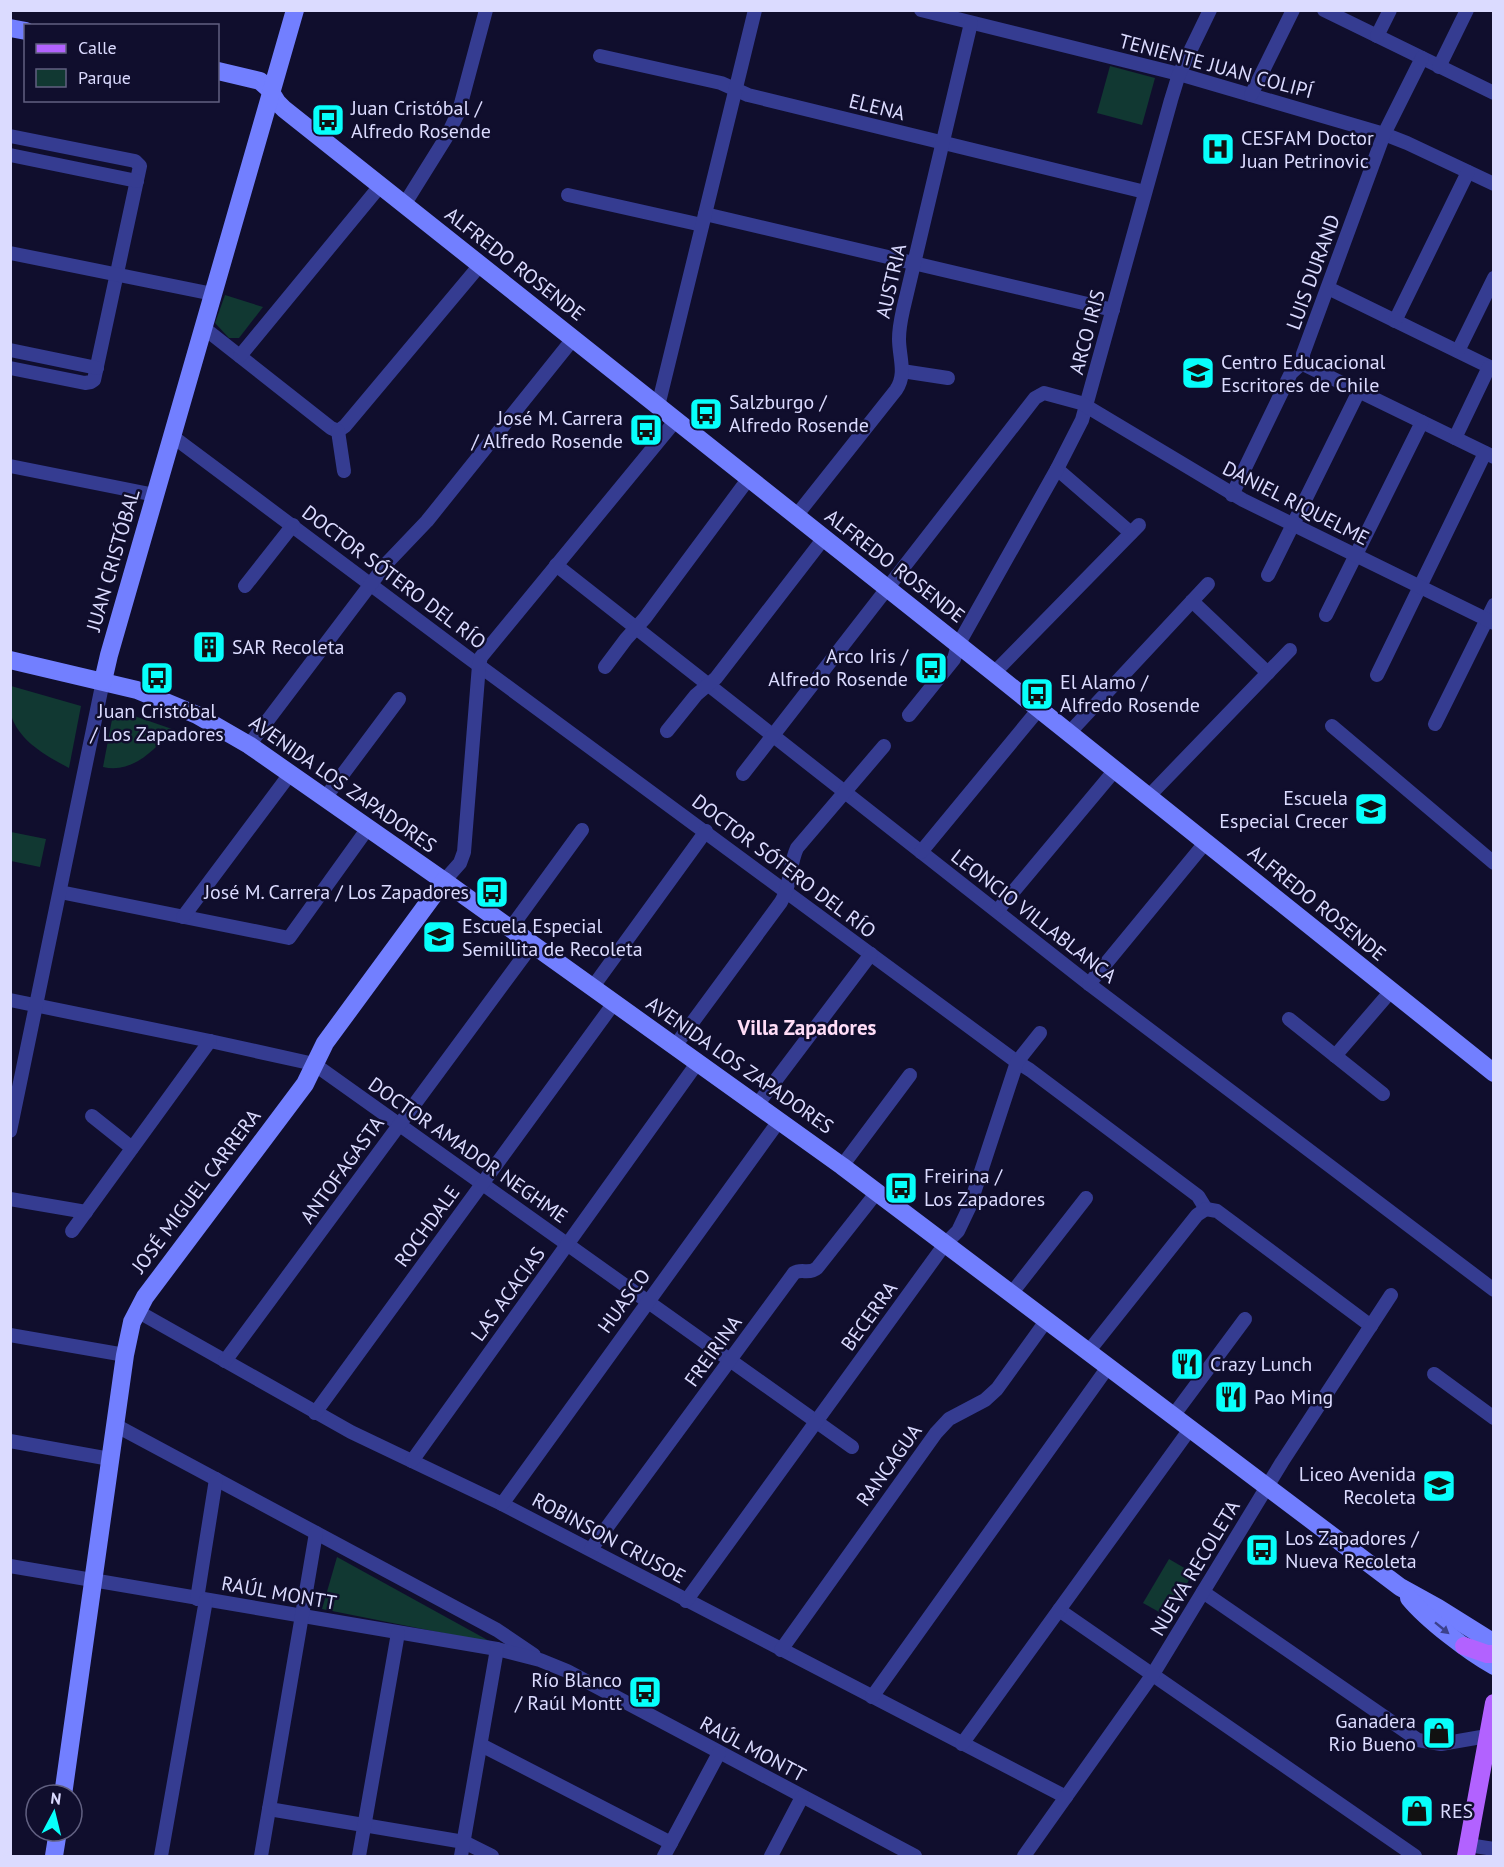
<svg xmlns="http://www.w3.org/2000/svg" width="1504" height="1867" font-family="'PT Sans',sans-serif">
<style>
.green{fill:#113832}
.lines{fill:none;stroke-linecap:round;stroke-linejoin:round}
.street{stroke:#353c91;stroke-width:14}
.secondary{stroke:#727fff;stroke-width:18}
.primary{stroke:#b262ff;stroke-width:18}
.oneway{fill:#3c418c}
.labels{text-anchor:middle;stroke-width:5;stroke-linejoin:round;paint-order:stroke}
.street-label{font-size:20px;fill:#dbdbff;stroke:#100e2d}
.poi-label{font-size:20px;fill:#dbdbff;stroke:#100e2d;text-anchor:start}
.neighbourhood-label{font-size:21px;font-weight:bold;fill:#ffddf7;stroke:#100e2d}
</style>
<rect width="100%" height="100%" fill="#100e2d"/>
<g class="green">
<polygon points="1110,66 1155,78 1142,125 1097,113"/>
<polygon points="225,295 263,307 239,338 229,338 215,323"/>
<path d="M11,686L81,706L69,768C46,756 19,741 11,715C9,706 10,695 11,686Z"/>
<path d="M114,709L172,729C155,750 132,774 103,767Z"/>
<polygon points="11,832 46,839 40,867 11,861"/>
<polygon points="337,1557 493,1643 322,1609"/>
<polygon points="1169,1559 1193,1573 1168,1617 1143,1603"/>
</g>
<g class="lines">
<g class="street">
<polyline points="921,10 1179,74 1384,134 1407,143 1494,184"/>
<polyline points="1324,10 1494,93"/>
<polyline points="1377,36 1390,10"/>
<polyline points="600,56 721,83 748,95 1145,192"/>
<polyline points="1439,67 1467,10"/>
<polyline points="1251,95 1293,10"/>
<polyline points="10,136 135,161 140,166 94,380 91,382 85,383 10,368"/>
<polyline points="10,155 137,181"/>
<polyline points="568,195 702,225"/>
<polyline points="404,205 447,136 459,111 486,10"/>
<polyline points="705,214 1113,310"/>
<polyline points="10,253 213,294"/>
<polyline points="1328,288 1494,369"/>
<polyline points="1395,321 1468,172"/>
<polyline points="204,328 331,428 338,431"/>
<polyline points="10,350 97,368"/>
<polyline points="1458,351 1494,278"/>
<polyline points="240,356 380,186"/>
<polyline points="1303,362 1307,366 1494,457"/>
<polyline points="902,371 948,378"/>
<polyline points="658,406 755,10"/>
<polyline points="338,431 345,426 480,265"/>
<polyline points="338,431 344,471"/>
<polyline points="172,436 466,656 1017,1062 1030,1070 1198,1196 1206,1209"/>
<polyline points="1455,438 1489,367"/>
<polyline points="10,466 155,495"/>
<polyline points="1057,469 1131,533"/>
<polyline points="1232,495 1291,373 1303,362 1303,354 1384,134 1422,58"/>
<path d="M796,516L896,390C907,374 899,357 899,339C899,329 901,319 903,310L971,23"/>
<polyline points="556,565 1089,984 1494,1290"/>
<polyline points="1268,575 1359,391"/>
<polyline points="245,586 293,525"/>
<polyline points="1192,601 1268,673"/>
<polyline points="1326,615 1422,422"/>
<polyline points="605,667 626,639 645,618 749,478"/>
<polyline points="994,673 1139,525"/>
<polyline points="1377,675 1485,453"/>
<polyline points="909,715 954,659 958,645 1057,469 1082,420 1171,100 1179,74 1210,10"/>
<polyline points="1435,724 1494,605"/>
<polyline points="1332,726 1494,863"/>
<polyline points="667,731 696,695 716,678 824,538"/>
<polyline points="1069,733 1208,584"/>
<polyline points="249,745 386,564 427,521 573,339"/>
<polyline points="743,774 1035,398 1044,393 1081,403 1243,500 1494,623"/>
<polyline points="1148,797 1290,650"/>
<polyline points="325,798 399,699"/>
<polyline points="921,852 1039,709"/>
<polyline points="444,881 460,863 464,852 479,665 481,657 676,420"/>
<polyline points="60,892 289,938 368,828"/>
<polyline points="997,911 1115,770"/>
<polyline points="183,917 290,774"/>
<polyline points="510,929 582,830"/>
<polyline points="1089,984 1205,843"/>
<polyline points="592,988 706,831"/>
<polyline points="10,1000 210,1041 314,1064 852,1447"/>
<polyline points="1289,1019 1383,1094"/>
<path d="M675,1046L781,902C791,886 789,865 797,848L884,746"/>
<polyline points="1335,1056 1391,991"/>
<polyline points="757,1105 871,954"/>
<polyline points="92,1116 132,1148"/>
<polyline points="10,1131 103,681"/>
<polyline points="842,1166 910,1075"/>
<polyline points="10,1199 86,1212"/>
<polyline points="1206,1209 1217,1211 1371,1326"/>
<polyline points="72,1231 210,1041"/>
<polyline points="1011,1294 1086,1198"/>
<polyline points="137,1311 351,1432 502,1504 1066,1797"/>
<polyline points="10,1335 125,1355"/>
<polyline points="1088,1352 1197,1215 1206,1209"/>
<polyline points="225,1361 532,945"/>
<polyline points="1434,1374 1494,1418"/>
<polyline points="315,1413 614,1003"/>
<polyline points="1173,1416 1245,1319"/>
<polyline points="115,1425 497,1630 534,1655"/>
<polyline points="10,1441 110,1459"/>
<polyline points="412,1461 698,1062"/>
<polyline points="502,1504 779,1121"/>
<path d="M591,1549L794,1273C802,1268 809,1275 817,1268L877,1192"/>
<polyline points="10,1566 497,1649 540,1660 567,1671 915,1856"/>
<polyline points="1203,1592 1418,1740 1441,1744 1487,1736"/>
<polyline points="197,1599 216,1479"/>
<polyline points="686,1601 945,1244 958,1231 969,1208 1017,1062 1040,1033"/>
<polyline points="1059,1610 1415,1856"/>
<polyline points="781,1650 936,1433 949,1419 985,1400 997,1389 1046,1321"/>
<polyline points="872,1697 1108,1367"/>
<polyline points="962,1744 1190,1429"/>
<polyline points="481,1745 671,1843"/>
<polyline points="269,1809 464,1842 492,1856"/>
<polyline points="1468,1845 1494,1849"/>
<polyline points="161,1856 206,1600"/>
<polyline points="261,1856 316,1533"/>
<polyline points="359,1856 398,1633"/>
<polyline points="461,1856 497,1649"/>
<polyline points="664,1856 719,1753"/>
<polyline points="771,1856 802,1797"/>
<polyline points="1024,1856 1153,1674 1282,1462 1391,1295"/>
</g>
<g class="secondary">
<polyline points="10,28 26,31"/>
<polyline points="218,71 260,81 269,89 277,102 284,109 994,673 1494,1073"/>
<polyline points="10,660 137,690 197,715 249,745 444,881 842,1166 1400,1587 1438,1608 1494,1643"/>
<polyline points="103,681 109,655 295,10"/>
<path d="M1409,1598C1427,1620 1469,1652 1494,1666"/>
<polyline points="63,1795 125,1355 132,1322 145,1297 305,1084 325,1043 444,881"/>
<polyline points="54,1856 58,1831"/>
</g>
<g class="primary">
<polyline points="1464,1646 1487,1654 1494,1654"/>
<polyline points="1466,1856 1494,1703"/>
</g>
</g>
<defs><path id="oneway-solid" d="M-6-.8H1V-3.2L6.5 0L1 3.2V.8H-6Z" transform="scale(1.5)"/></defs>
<use class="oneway" href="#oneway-solid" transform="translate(1442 1628) rotate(39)"/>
<defs>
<symbol id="bus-square" viewBox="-11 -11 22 22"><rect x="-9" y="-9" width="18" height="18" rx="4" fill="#07fffb" stroke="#100e2d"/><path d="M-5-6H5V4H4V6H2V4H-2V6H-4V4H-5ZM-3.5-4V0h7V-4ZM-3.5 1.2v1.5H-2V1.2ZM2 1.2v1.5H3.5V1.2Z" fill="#111"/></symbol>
<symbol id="hospital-square" viewBox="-11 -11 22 22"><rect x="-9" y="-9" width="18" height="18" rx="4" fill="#07fffb" stroke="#100e2d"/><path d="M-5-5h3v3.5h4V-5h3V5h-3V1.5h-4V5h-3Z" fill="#111"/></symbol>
<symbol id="school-square" viewBox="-11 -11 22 22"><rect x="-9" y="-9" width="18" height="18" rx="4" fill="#07fffb" stroke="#100e2d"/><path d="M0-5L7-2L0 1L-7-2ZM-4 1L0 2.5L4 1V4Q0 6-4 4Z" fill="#111"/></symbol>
<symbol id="building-square" viewBox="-11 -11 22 22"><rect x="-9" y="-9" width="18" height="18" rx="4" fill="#07fffb" stroke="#100e2d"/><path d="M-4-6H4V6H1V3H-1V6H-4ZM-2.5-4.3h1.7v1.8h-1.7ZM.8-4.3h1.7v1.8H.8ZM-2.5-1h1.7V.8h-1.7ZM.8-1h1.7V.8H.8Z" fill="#111"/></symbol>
<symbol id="restaurant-square" viewBox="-11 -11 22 22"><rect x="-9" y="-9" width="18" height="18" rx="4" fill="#07fffb" stroke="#100e2d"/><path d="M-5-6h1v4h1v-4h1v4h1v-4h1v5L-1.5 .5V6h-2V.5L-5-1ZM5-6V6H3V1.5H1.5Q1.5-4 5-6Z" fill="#111"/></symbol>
<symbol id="shop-square" viewBox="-11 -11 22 22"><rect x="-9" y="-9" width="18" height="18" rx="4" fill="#07fffb" stroke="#100e2d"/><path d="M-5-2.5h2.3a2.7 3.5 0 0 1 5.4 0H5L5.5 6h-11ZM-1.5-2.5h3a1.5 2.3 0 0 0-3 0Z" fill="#111"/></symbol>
</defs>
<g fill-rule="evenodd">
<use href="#bus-square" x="309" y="101" width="38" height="38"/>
<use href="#hospital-square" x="1199" y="130" width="38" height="38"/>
<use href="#school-square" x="1179" y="354" width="38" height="38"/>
<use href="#bus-square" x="687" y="395" width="38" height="38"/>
<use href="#bus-square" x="627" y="411" width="38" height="38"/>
<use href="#building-square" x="190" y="628" width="38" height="38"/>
<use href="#bus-square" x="912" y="649" width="38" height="38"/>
<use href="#bus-square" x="138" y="659" width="38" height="38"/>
<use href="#bus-square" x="1018" y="675" width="38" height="38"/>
<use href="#school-square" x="1352" y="790" width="38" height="38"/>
<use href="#bus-square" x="473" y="873" width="38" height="38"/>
<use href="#school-square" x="420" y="918" width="38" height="38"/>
<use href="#bus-square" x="882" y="1169" width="38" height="38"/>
<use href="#restaurant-square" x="1168" y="1345" width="38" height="38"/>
<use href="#restaurant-square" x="1212" y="1378" width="38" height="38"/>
<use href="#school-square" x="1420" y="1467" width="38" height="38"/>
<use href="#bus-square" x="1243" y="1531" width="38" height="38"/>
<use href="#bus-square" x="626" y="1673" width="38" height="38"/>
<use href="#shop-square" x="1420" y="1714" width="38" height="38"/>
<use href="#shop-square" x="1398" y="1792" width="38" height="38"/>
</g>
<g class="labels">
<g class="street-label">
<text transform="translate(1216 66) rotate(15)" y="7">TENIENTE JUAN COLIPÍ</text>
<text transform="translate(877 107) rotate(14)" y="7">ELENA</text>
<text transform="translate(515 264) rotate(38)" y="7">ALFREDO ROSENDE</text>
<text transform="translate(1313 272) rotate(-70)" y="7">LUIS DURAND</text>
<text transform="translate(891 281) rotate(-77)" y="7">AUSTRIA</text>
<text transform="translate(1087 332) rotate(-75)" y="7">ARCO IRIS</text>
<text transform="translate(1296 503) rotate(27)" y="7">DANIEL RIQUELME</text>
<text transform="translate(113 560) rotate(-74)" y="7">JUAN CRISTÓBAL</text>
<text transform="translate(895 566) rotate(38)" y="7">ALFREDO ROSENDE</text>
<text transform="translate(394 577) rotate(37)" y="7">DOCTOR SÓTERO DEL RÍO</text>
<text transform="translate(343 784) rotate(35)" y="7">AVENIDA LOS ZAPADORES</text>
<text transform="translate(784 866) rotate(37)" y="7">DOCTOR SÓTERO DEL RÍO</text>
<text transform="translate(1317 903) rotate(39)" y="7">ALFREDO ROSENDE</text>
<text transform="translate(1034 916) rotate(38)" y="7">LEONCIO VILLABLANCA</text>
<text transform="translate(740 1065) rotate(35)" y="7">AVENIDA LOS ZAPADORES</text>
<text transform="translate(468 1150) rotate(35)" y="7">DOCTOR AMADOR NEGHME</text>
<text transform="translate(342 1170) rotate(-54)" y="7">ANTOFAGASTA</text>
<text transform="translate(196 1191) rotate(-53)" y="7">JOSÉ MIGUEL CARRERA</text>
<text transform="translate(427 1226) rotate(-54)" y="7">ROCHDALE</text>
<text transform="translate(508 1294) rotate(-54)" y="7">LAS ACACIAS</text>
<text transform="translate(624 1301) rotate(-54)" y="7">HUASCO</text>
<text transform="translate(869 1316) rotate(-54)" y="7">BECERRA</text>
<text transform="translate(713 1351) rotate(-54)" y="7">FREIRINA</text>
<text transform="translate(889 1465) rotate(-54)" y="7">RANCAGUA</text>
<text transform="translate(609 1538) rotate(28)" y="7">ROBINSON CRUSOE</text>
<text transform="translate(1195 1568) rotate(-59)" y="7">NUEVA RECOLETA</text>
<text transform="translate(279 1593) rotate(10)" y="7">RAÚL MONTT</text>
<text transform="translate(753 1749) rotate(28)" y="7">RAÚL MONTT</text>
</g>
<g class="poi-label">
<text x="351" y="115">Juan Cristóbal /<tspan x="351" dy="23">Alfredo Rosende</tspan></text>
<text x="1241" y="145">CESFAM Doctor<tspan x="1241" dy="23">Juan Petrinovic</tspan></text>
<text x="1221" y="369">Centro Educacional<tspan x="1221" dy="23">Escritores de Chile</tspan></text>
<text x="729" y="409">Salzburgo /<tspan x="729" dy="23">Alfredo Rosende</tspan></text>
<text x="623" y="425" text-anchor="end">José M. Carrera<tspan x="623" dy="23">/ Alfredo Rosende</tspan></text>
<text x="232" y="654">SAR Recoleta</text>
<text x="908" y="663" text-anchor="end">Arco Iris /<tspan x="908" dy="23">Alfredo Rosende</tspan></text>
<text x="1060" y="689">El Alamo /<tspan x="1060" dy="23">Alfredo Rosende</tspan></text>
<text x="157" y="718" text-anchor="middle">Juan Cristóbal<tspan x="157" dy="23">/ Los Zapadores</tspan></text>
<text x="1348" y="805" text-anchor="end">Escuela<tspan x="1348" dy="23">Especial Crecer</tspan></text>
<text x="469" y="899" text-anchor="end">José M. Carrera / Los Zapadores</text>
<text x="462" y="933">Escuela Especial<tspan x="462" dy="23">Semillita de Recoleta</tspan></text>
<text x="924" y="1183">Freirina /<tspan x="924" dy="23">Los Zapadores</tspan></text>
<text x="1210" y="1371">Crazy Lunch</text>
<text x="1254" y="1404">Pao Ming</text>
<text x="1416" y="1481" text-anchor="end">Liceo Avenida<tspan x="1416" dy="23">Recoleta</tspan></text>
<text x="1285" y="1545">Los Zapadores /<tspan x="1285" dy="23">Nueva Recoleta</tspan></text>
<text x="622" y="1687" text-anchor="end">Río Blanco<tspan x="622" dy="23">/ Raúl Montt</tspan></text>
<text x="1416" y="1728" text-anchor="end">Ganadera<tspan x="1416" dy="23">Rio Bueno</tspan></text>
<text x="1440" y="1818">RES</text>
</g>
<g class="neighbourhood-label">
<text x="807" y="1035">Villa Zapadores</text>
</g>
</g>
<rect width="1504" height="1867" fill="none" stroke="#dbdbff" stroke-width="24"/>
<rect x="24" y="24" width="195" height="78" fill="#100e2d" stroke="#616081" stroke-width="1.5"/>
<rect x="36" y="44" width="30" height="9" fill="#b262ff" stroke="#616081" stroke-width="1.5"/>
<text x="78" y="54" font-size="18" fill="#dbdbff">Calle</text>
<rect x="36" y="69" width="30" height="18" fill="#113832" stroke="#616081" stroke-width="1.5"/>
<text x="78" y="84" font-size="18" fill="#dbdbff">Parque</text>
<g transform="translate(54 1813) rotate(7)"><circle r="28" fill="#100e2d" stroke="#616081" stroke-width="1.5"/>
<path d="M0-4.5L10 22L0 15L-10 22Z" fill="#07fffb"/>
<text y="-9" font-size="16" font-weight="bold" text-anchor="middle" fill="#dbdbff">N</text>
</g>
</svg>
